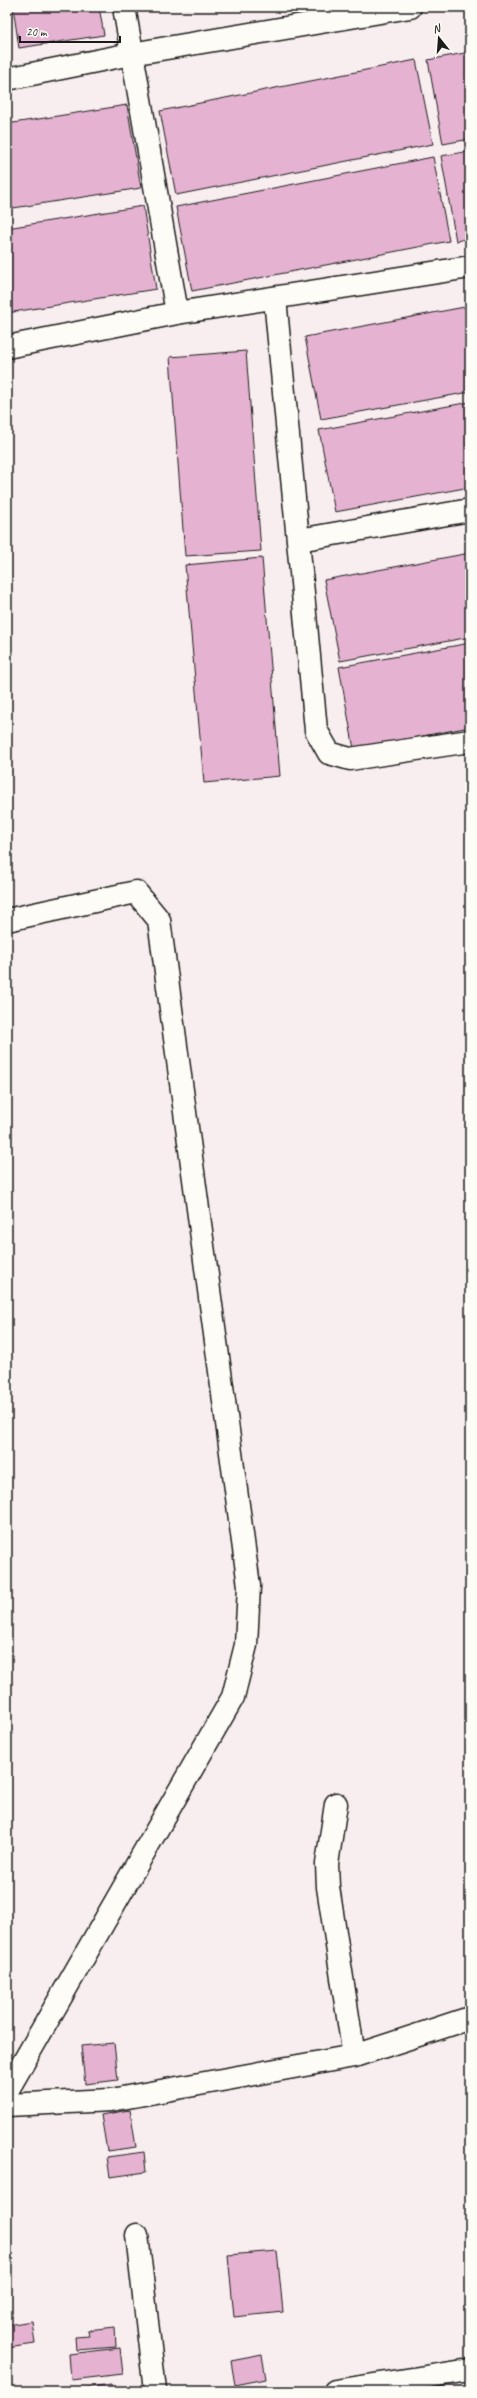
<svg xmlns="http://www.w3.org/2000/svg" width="477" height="2398" font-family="Caveat,sans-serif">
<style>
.building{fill:#e5b3d1;stroke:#1c1c1c}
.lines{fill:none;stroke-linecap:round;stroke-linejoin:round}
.minor-casing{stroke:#1c1c1c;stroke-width:25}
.minor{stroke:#fdfcf7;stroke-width:22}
</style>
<rect width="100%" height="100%" fill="#f8edef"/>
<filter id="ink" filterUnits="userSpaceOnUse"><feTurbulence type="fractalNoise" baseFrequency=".025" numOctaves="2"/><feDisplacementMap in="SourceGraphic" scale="8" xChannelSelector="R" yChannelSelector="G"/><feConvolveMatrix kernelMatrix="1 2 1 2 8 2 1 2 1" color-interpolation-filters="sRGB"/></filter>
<g filter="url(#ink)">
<g class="building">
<polygon points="13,7 99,7 104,35 19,48"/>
<polygon points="7,29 10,49 7,50"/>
<polygon points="470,52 470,139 443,144 428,60"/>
<polygon points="416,60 433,144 176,195 160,111"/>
<polygon points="127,105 141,188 7,209 7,124"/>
<polygon points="470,151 470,238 456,241 441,156"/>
<polygon points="433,157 449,241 192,291 176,207"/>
<polygon points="143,206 156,289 7,313 7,228"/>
<polygon points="470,306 470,392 321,419 305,337"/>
<polygon points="246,351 261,551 185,556 170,357"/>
<polygon points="470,402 470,487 335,512 319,430"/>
<polygon points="470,553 470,637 340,661 324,580"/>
<polygon points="262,558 280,776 204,783 185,565"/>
<polygon points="470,643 470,727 354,749 339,667"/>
<polygon points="114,2043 118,2080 85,2084 81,2046"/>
<polygon points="130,2110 136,2147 107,2151 101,2115"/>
<polygon points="144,2152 146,2172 110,2177 107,2157"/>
<polygon points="277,2251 283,2312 234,2317 228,2255"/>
<polygon points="32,2321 35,2344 7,2348 7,2325"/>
<polygon points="115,2327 116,2347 76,2350 75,2337 89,2336 88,2330"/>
<polygon points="120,2348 123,2374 71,2380 69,2354"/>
<polygon points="262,2355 266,2379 235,2385 231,2361"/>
<polygon points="111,2384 111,2391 77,2391 77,2389"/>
</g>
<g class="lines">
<defs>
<g id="minor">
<polyline points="124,7 177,313"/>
<polyline points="7,79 131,54 410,7"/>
<polyline points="275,298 316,730 329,753 350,759 470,741"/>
<polyline points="7,347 177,313 470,267"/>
<polyline points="299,540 470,510"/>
<polyline points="7,920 136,892 159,920 249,1586 246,1645 233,1697 7,2091"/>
<polyline points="336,1804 327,1864 328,1887 354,2056"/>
<polyline points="7,2105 111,2100 354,2056 470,2018"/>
<polyline points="137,2235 155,2391"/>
<polyline points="335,2391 470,2370"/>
</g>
</defs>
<use href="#minor" class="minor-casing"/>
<use href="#minor" class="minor"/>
</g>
</g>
<rect width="477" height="2398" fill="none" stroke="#fdfcf7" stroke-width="24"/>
<rect x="12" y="12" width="453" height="2374" fill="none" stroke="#1c1c1c" stroke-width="1.5" filter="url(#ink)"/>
<g transform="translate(439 38) rotate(343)" stroke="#fdfcf7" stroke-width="3" paint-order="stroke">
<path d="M0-3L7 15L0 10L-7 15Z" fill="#1c1c1c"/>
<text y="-6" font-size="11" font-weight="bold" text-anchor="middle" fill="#1c1c1c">N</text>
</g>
<path d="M20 36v6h100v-6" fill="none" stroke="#1c1c1c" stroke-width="2"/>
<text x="26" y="36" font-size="12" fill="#1c1c1c" stroke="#fdfcf7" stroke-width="3" paint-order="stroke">20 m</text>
</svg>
